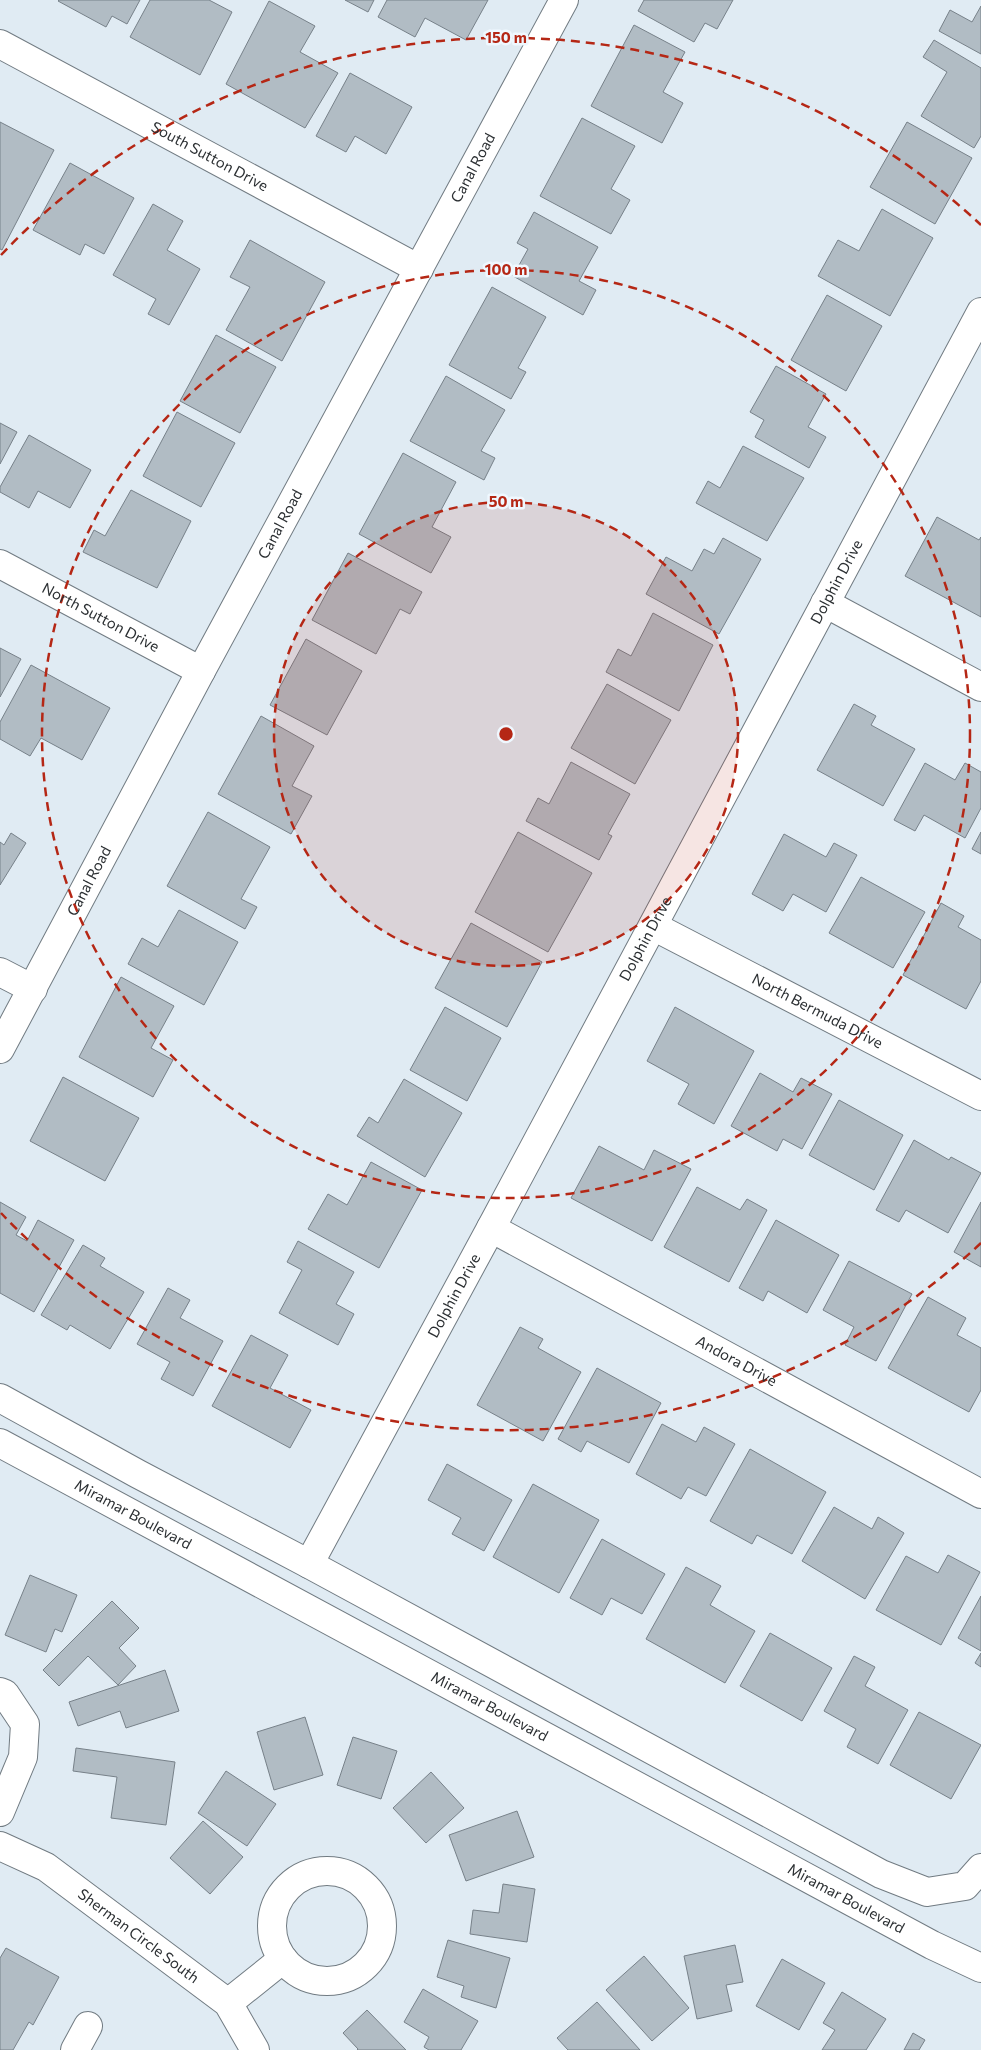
<svg xmlns="http://www.w3.org/2000/svg" width="981" height="2050" font-family="Commissioner,sans-serif">
<style>
.building{fill:#b1bcc4;stroke:#778189}
.lines{fill:none;stroke-linecap:round;stroke-linejoin:round}
.minor-casing{stroke:#717b82;stroke-width:30}
.minor{stroke:#fff;stroke-width:28}
.ring{fill:none;stroke:#b52715;stroke-width:2.5;stroke-dasharray:9 6}
.labels{text-anchor:middle;stroke-width:5;stroke-linejoin:round;paint-order:stroke}
.street-label{font-size:15px;fill:#2b2f32;stroke:#eff8ff}
.centre{fill:#b52715;stroke:#eff8ff;stroke-width:2.5}
.ring-label{font-size:15px;text-anchor:middle;font-weight:bold;fill:#b52715;stroke:#eff8ff;stroke-width:5;stroke-linejoin:round;paint-order:stroke}
</style>
<rect width="100%" height="100%" fill="#e0ebf3"/>
<g class="building">
<polygon points="59,0 140,0 127,24 112,16 106,27 58,1"/>
<polygon points="150,0 209,0 232,12 200,75 130,37"/>
<polygon points="345,0 374,0 368,12"/>
<polygon points="387,0 488,0 466,40 425,18 415,37 378,17"/>
<polygon points="644,0 733,0 717,29 705,23 694,42 638,11"/>
<polygon points="269,1 315,26 300,52 338,73 305,128 226,84"/>
<polygon points="981,6 981,54 939,31 950,10 972,22"/>
<polygon points="634,25 685,52 663,92 683,103 662,143 591,106"/>
<polygon points="934,40 981,68 981,136 974,148 921,116 947,72 923,57"/>
<polygon points="350,73 412,107 386,154 355,136 346,152 316,136"/>
<polygon points="582,118 635,146 611,189 630,200 611,234 540,196"/>
<polygon points="0,122 54,150 2,250 0,249"/>
<polygon points="907,122 972,158 935,224 870,187"/>
<polygon points="70,163 134,198 104,254 85,244 80,255 33,230"/>
<polygon points="153,204 183,221 167,250 200,269 169,325 148,314 156,299 113,275"/>
<polygon points="882,209 933,238 890,316 818,276 838,240 859,251"/>
<polygon points="534,212 598,247 579,281 596,290 583,315 513,276 528,249 517,243"/>
<polygon points="250,240 325,282 282,361 226,330 250,287 230,277"/>
<polygon points="492,287 546,317 518,368 526,372 511,399 449,365"/>
<polygon points="827,295 882,326 846,391 791,360"/>
<polygon points="216,335 276,367 240,433 180,401"/>
<polygon points="776,366 826,394 808,427 826,437 809,468 755,437 764,420 750,412"/>
<polygon points="446,376 505,410 481,451 495,458 484,480 410,441"/>
<polygon points="177,412 235,443 201,507 143,476"/>
<polygon points="0,423 17,432 0,464"/>
<polygon points="29,435 91,470 70,508 38,491 29,508 0,492 0,487"/>
<polygon points="743,446 804,478 767,541 696,503 708,481 720,488"/>
<polygon points="403,453 456,482 432,527 451,537 431,573 359,534"/>
<polygon points="131,490 191,521 157,588 83,552 94,530 105,536"/>
<polygon points="937,517 979,540 981,537 981,617 905,576"/>
<polygon points="723,538 761,559 719,634 646,594 666,557 692,571 704,549 714,554"/>
<polygon points="348,553 422,592 410,614 400,609 376,654 312,620"/>
<polygon points="653,613 713,645 679,711 606,672 618,649 631,656"/>
<polygon points="306,639 362,671 327,735 270,705"/>
<polygon points="0,648 21,659 0,697"/>
<polygon points="31,665 110,708 82,760 41,738 30,756 0,739 0,722"/>
<polygon points="607,684 671,720 635,784 571,748"/>
<polygon points="854,704 876,716 871,725 915,749 883,806 817,770"/>
<polygon points="261,716 314,746 292,786 312,796 291,834 218,794"/>
<polygon points="571,762 630,794 608,834 612,836 599,860 526,821 538,798 549,804"/>
<polygon points="925,763 955,780 965,763 981,772 981,808 965,838 924,815 915,831 894,820"/>
<polygon points="208,812 270,847 241,899 257,907 245,929 167,886"/>
<polygon points="518,832 592,873 548,952 475,912"/>
<polygon points="981,832 981,854 972,849"/>
<polygon points="11,833 26,843 0,885 0,842 4,845"/>
<polygon points="784,834 826,857 834,843 857,855 826,912 793,894 783,911 752,894"/>
<polygon points="861,877 925,912 893,968 829,933"/>
<polygon points="941,903 964,916 958,927 981,940 981,981 966,1009 903,975"/>
<polygon points="179,910 238,942 204,1005 128,964 142,938 158,947"/>
<polygon points="471,923 542,962 507,1027 435,988"/>
<polygon points="121,977 174,1006 151,1048 173,1060 153,1097 79,1057"/>
<polygon points="445,1007 501,1038 467,1101 410,1070"/>
<polygon points="675,1007 754,1051 714,1124 678,1104 689,1084 647,1061"/>
<polygon points="760,1073 793,1092 801,1078 832,1094 802,1149 783,1139 777,1151 731,1126"/>
<polygon points="63,1077 139,1118 105,1181 30,1141"/>
<polygon points="404,1079 462,1113 425,1177 357,1136 369,1117 378,1123"/>
<polygon points="839,1100 903,1135 874,1190 809,1155"/>
<polygon points="914,1140 949,1160 951,1157 981,1173 948,1233 906,1210 899,1222 876,1210"/>
<polygon points="599,1146 644,1170 654,1150 691,1169 652,1241 571,1198"/>
<polygon points="371,1162 422,1190 379,1268 308,1229 328,1194 347,1205"/>
<polygon points="697,1187 740,1210 747,1199 767,1210 729,1282 664,1247"/>
<polygon points="0,1202 26,1217 16,1235 27,1241 38,1220 74,1240 34,1312 0,1293"/>
<polygon points="981,1202 981,1267 954,1252"/>
<polygon points="776,1220 839,1255 807,1313 768,1291 763,1301 739,1288"/>
<polygon points="298,1241 354,1272 336,1304 354,1314 338,1345 279,1313 302,1270 287,1262"/>
<polygon points="83,1245 105,1258 100,1266 144,1292 110,1349 70,1325 67,1330 41,1315"/>
<polygon points="849,1261 912,1294 876,1361 845,1345 854,1327 823,1310"/>
<polygon points="168,1288 190,1300 180,1318 223,1341 193,1396 161,1379 170,1362 137,1344"/>
<polygon points="928,1297 966,1318 957,1335 981,1348 981,1390 969,1412 888,1368"/>
<polygon points="520,1327 543,1339 538,1348 581,1372 543,1441 477,1405"/>
<polygon points="251,1335 288,1355 270,1388 311,1410 290,1448 212,1406"/>
<polygon points="597,1368 661,1403 629,1463 587,1441 581,1452 558,1439"/>
<polygon points="662,1424 696,1442 704,1427 735,1444 706,1496 688,1487 681,1499 636,1474"/>
<polygon points="750,1449 826,1492 792,1554 757,1535 752,1544 710,1521"/>
<polygon points="447,1464 512,1500 484,1551 452,1534 461,1518 428,1500"/>
<polygon points="533,1484 599,1520 559,1593 493,1557"/>
<polygon points="834,1507 872,1529 878,1517 904,1533 865,1599 802,1561"/>
<polygon points="602,1539 665,1574 642,1614 611,1598 602,1615 570,1598"/>
<polygon points="948,1555 980,1572 941,1645 876,1610 906,1556 938,1573"/>
<polygon points="686,1567 721,1586 710,1605 755,1631 725,1683 646,1639"/>
<polygon points="30,1575 77,1595 62,1632 55,1629 46,1652 5,1635"/>
<polygon points="981,1596 981,1651 958,1638"/>
<polygon points="112,1601 139,1628 119,1648 136,1666 118,1685 88,1656 59,1686 43,1670"/>
<polygon points="770,1633 832,1668 802,1721 740,1686"/>
<polygon points="981,1653 981,1667 975,1663"/>
<polygon points="854,1656 875,1667 865,1686 908,1710 878,1764 847,1747 856,1729 824,1711"/>
<polygon points="165,1670 179,1711 126,1728 120,1711 78,1726 69,1702"/>
<polygon points="919,1712 981,1745 951,1799 890,1765"/>
<polygon points="305,1717 323,1775 274,1790 257,1732"/>
<polygon points="353,1737 397,1751 381,1799 337,1785"/>
<polygon points="76,1748 175,1762 166,1825 111,1818 117,1777 73,1771"/>
<polygon points="226,1771 276,1804 247,1846 198,1813"/>
<polygon points="431,1772 464,1808 426,1843 393,1808"/>
<polygon points="517,1811 534,1857 466,1881 449,1835"/>
<polygon points="203,1821 243,1857 210,1894 170,1858"/>
<polygon points="503,1884 535,1889 527,1942 470,1934 473,1910 499,1913"/>
<polygon points="448,1940 510,1958 496,2008 461,1997 464,1986 437,1977"/>
<polygon points="735,1945 743,1982 726,1985 732,2011 697,2019 684,1956"/>
<polygon points="6,1948 59,1977 33,2025 29,2022 13,2050 0,2050 0,1958"/>
<polygon points="644,1956 689,2008 652,2041 606,1990"/>
<polygon points="782,1959 825,1983 799,2030 756,2006"/>
<polygon points="423,1989 478,2021 461,2050 429,2050 424,2047 429,2037 404,2022"/>
<polygon points="842,1992 886,2019 866,2050 822,2050 835,2030 823,2023"/>
<polygon points="597,2002 640,2050 568,2050 557,2038"/>
<polygon points="367,2010 406,2050 357,2050 358,2049 343,2033"/>
<polygon points="913,2033 925,2040 919,2050 904,2050"/>
</g>
<g class="lines">
<defs>
<g id="minor">
<path id="s1" d="M0,44L419,269"/>
<path id="s2" d="M0,564L201,671"/>
<polyline points="825,603 981,687"/>
<path id="s3" d="M653,926L981,1096"/>
<polyline points="0,972 33,989"/>
<path id="s4" d="M0,1049L201,671L564,0"/>
<path id="s5" d="M491,1228L981,1494"/>
<polyline points="0,1398 138,1474 309,1564 881,1874 927,1892 965,1886 981,1868"/>
<path id="s6" d="M0,1443L932,1945L981,1968"/>
<path id="s7" d="M309,1564L491,1228L981,312"/>
<polyline points="0,1692 5,1694 25,1724 23,1757 0,1812"/>
<path id="s8" d="M0,1846L46,1867L228,2003L255,2050"/>
<circle cx="327" cy="1926" r="55"/>
<polyline points="228,2003 283,1959"/>
<polyline points="75,2050 88,2026"/>
</g>
</defs>
<use href="#minor" class="minor-casing"/>
<use href="#minor" class="minor"/>
</g>
<circle cx="506" cy="734" r="232" fill="#b52715" fill-opacity=".12"/>
<g class="ring">
<circle cx="506" cy="734" r="232"/>
<circle cx="506" cy="734" r="464"/>
<path d="M981 1243A696 696 0 0 1 1 1213M1 255A696 696 0 0 1 981 225"/>
</g>
<g class="labels">
<g class="street-label">
<text dy="5" stroke="none"><textPath href="#s1" startOffset="238">South Sutton Drive</textPath></text>
<text dy="5" stroke="none"><textPath href="#s4" startOffset="1000">Canal Road</textPath></text>
<text dy="5" stroke="none"><textPath href="#s4" startOffset="595">Canal Road</textPath></text>
<text dy="5" stroke="none"><textPath href="#s7" startOffset="1115">Dolphin Drive</textPath></text>
<text dy="5" stroke="none"><textPath href="#s2" startOffset="114">North Sutton Drive</textPath></text>
<text dy="5" stroke="none"><textPath href="#s4" startOffset="190">Canal Road</textPath></text>
<text dy="5" stroke="none"><textPath href="#s7" startOffset="710">Dolphin Drive</textPath></text>
<text dy="5" stroke="none"><textPath href="#s3" startOffset="185">North Bermuda Drive</textPath></text>
<text dy="5" stroke="none"><textPath href="#s7" startOffset="305">Dolphin Drive</textPath></text>
<text dy="5" stroke="none"><textPath href="#s5" startOffset="279">Andora Drive</textPath></text>
<text dy="5" stroke="none"><textPath href="#s6" startOffset="151">Miramar Boulevard</textPath></text>
<text dy="5" stroke="none"><textPath href="#s6" startOffset="556">Miramar Boulevard</textPath></text>
<text dy="5" stroke="none"><textPath href="#s6" startOffset="961">Miramar Boulevard</textPath></text>
<text dy="5" stroke="none"><textPath href="#s8" startOffset="166">Sherman Circle South</textPath></text>
</g>
</g>
<circle cx="506" cy="734" r="8" class="centre"/>
<g class="ring-label">
<text x="506" y="43">150 m</text>
<text x="506" y="275">100 m</text>
<text x="506" y="507">50 m</text>
</g>
</svg>
